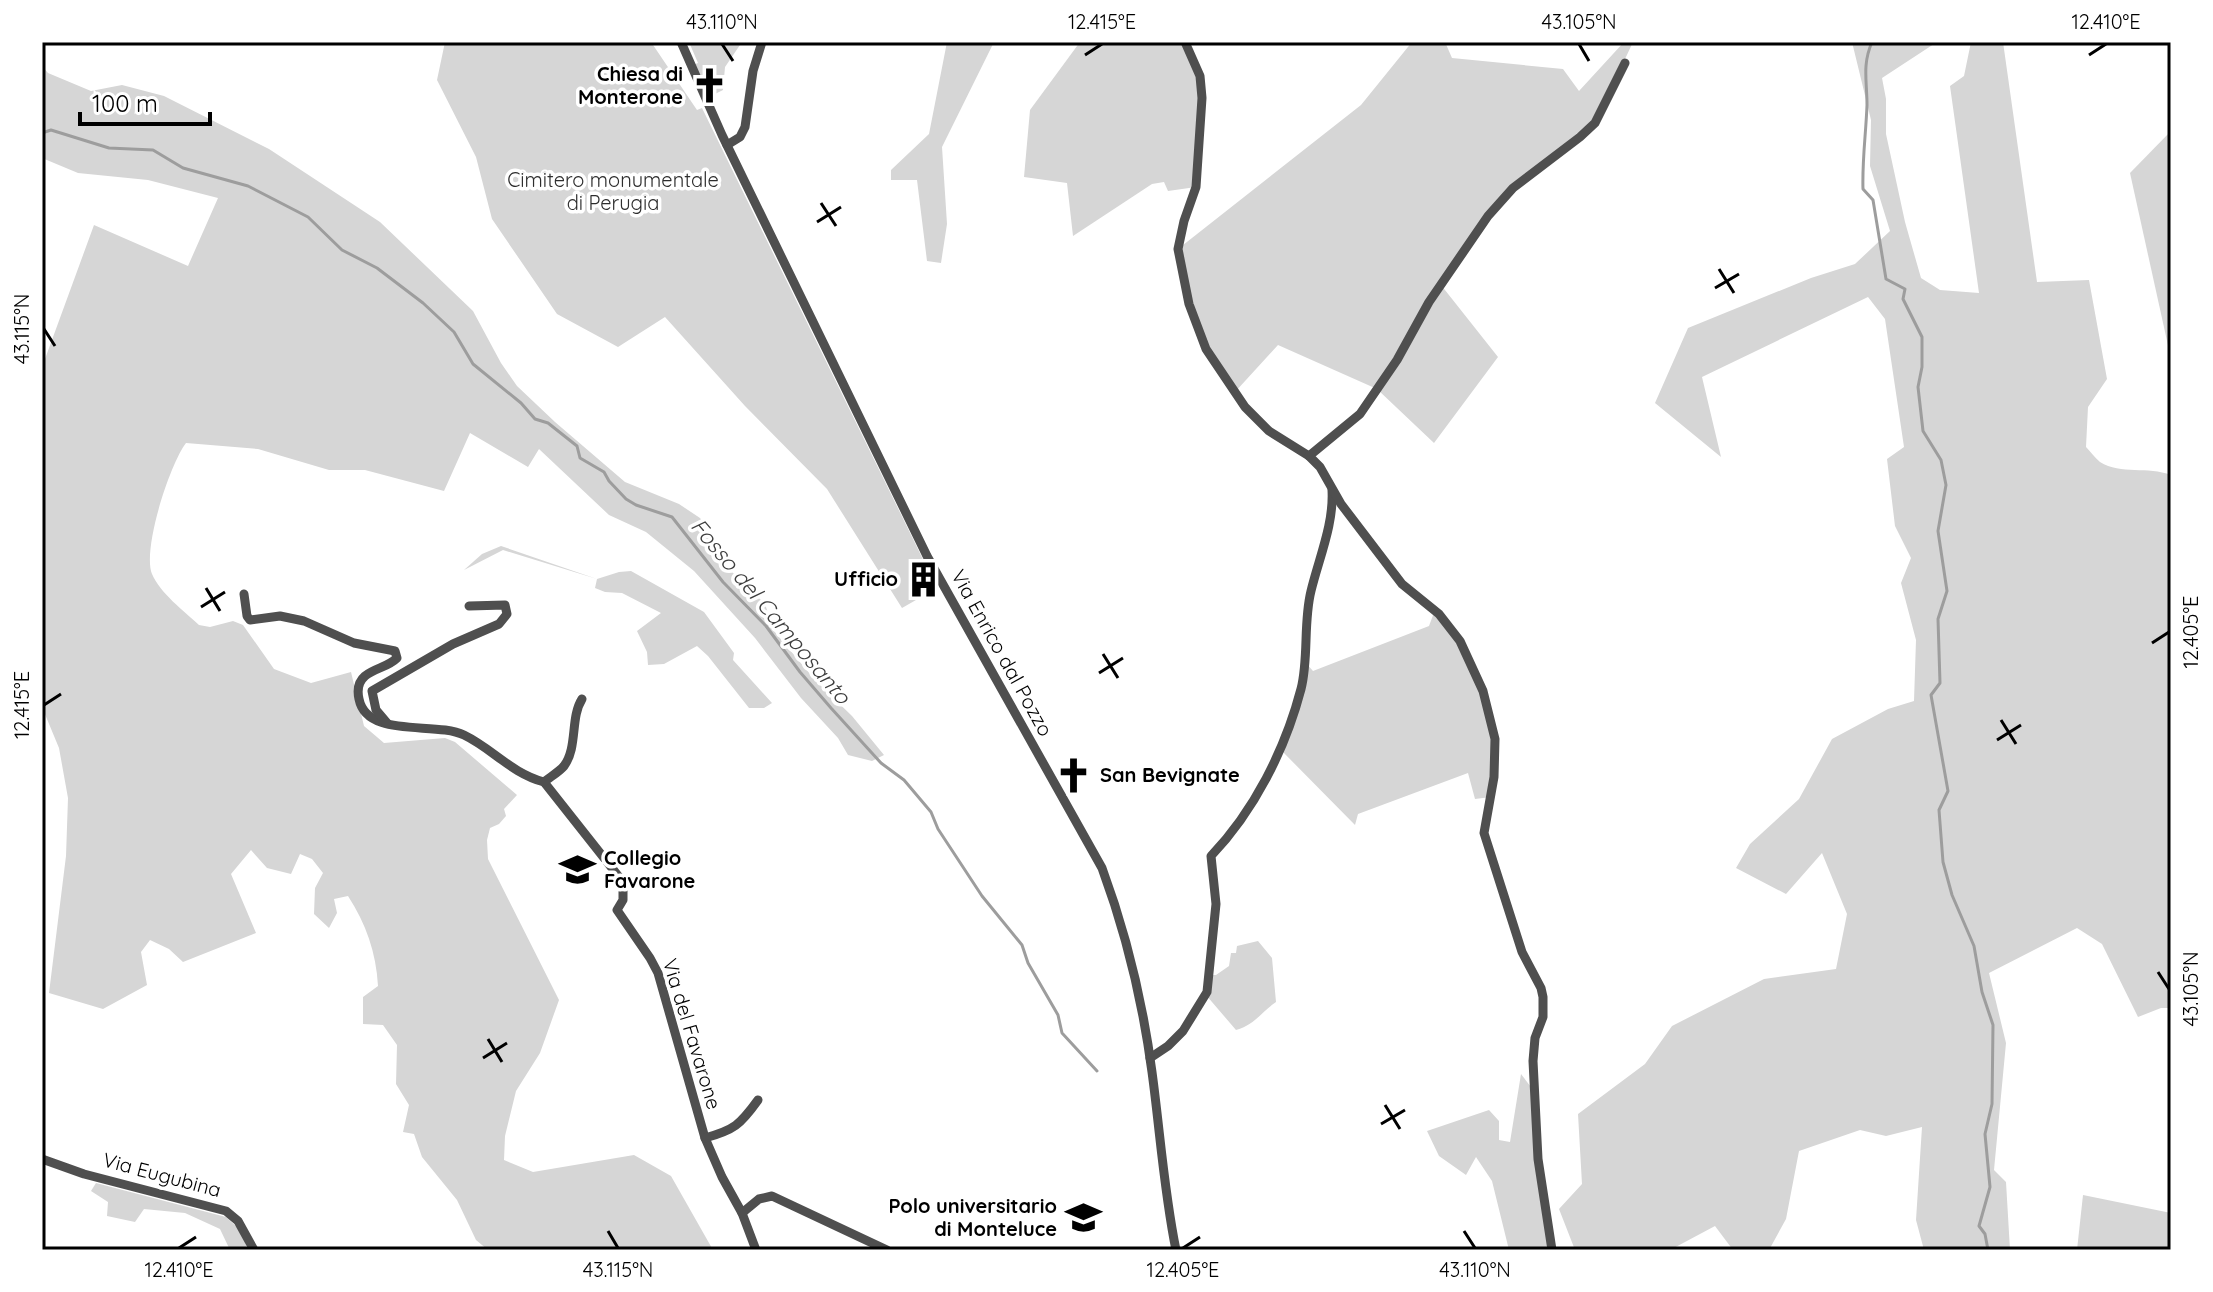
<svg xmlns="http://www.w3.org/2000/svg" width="2213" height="1292" font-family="Quicksand,sans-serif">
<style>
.green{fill:#d6d6d6}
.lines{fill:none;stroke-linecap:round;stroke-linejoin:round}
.stream{stroke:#9d9d9d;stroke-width:3}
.minor{stroke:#4f4f4f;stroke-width:9}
.ticks{fill:none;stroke:#000;stroke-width:3}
.labels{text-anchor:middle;stroke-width:7;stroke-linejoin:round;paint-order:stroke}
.poi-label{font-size:20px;font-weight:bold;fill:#000;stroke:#fff;text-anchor:end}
.park-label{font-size:20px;fill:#2d2d2d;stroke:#fff}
.street-label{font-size:20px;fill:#000;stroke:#fff}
.water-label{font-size:22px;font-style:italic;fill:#3e3e3e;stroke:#fff}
.neatline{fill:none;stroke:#000;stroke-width:3}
.ticks-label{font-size:20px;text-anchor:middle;fill:#000}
</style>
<rect width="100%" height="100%" fill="#fff"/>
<g class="green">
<polygon points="445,42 651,42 697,110 702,108 937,588 902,608 827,489 745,406 665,317 618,347 557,314 492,219 476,157 437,80"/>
<polygon points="689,42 742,42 725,67 723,90 709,97 693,65 698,63"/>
<polygon points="947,42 994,42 942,147 947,224 941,263 927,261 917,180 891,180 891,170 929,134"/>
<polygon points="1080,42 1185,42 1200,76 1196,187 1168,191 1164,182 1152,184 1073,236 1067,183 1024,177 1030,110"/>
<polygon points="1412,42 1445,42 1452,58 1563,69 1579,91 1624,42 1633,42 1595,123 1513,188 1441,285 1498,357 1434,443 1377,389 1278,345 1235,392 1206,349 1178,249 1361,105"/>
<path d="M1852,42H1937L1882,78L1886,99V134L1905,222L1921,278L1940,290L1979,293L1950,86L1964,76L1971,42H2003L2037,282L2089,280L2107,379L2088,407L2086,447C2090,451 2095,458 2100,462C2121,475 2148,466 2171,475V1008H2161L2138,1017L2102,944L2077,928L1989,973L2006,1043L1994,1170L2006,1182L2010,1250H1924L1916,1220L1922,1127L1886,1136L1860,1130L1799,1151L1786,1219L1769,1250H1733L1715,1226L1670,1250H1575L1559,1209L1582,1184L1578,1114L1645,1064L1672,1026L1764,979L1836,969L1847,914L1822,853L1786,894L1736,868L1750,844L1799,799L1832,739L1888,709L1914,701L1916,640L1901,583L1911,558L1895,526L1887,459L1904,447L1885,319L1868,297L1702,377L1721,457L1655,403L1688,328L1811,278L1855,264L1890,231L1870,166L1871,120Z"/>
<path d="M42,66L48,73L91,91L122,85L164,96L269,149L380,222L473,311L501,363L517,386L555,422L625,482L679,504L700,518L718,543L729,569L765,604L774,631L815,680L852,716L884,755L872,761L848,755L838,738L801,698L755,638L694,571L646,532L609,515L539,449L528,467L470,433L444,491L365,470H329L258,449L186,443C170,464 142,549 152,574C160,593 184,611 199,625L210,627L233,621L243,625L274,669L311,683L351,672L364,726L384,743L445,738L455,742L517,795L504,809L506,816L499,824L490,828L487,840L488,859L559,1000L540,1053L516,1091L505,1136L504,1160L533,1172L634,1155L671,1176L713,1250H732H488L476,1240L457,1200L422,1157L414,1134L403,1132L409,1105L396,1084L397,1045L383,1025L363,1024V997L378,986C376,952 366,924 348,896L334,899L337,913L329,928L314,914L315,888L323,873L312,859L300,854L291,874L267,868L251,850L231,874L256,933L183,962L169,949L150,940L141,952L147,985L103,1009L49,993L66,856L68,798L59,748L42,707V358L45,359L94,225L188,266L218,198L148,180L78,173L42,158Z"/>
<polygon points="2171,131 2171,359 2130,173"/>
<polygon points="501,546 597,579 619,572 631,571 704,612 734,653 733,660 772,703 764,708 749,708 708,656 697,646 664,664 648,665 647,652 637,631 661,613 622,593 605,592 595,588 597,579 503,550 464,570 482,554"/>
<polygon points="1435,610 1460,641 1483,691 1495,739 1491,797 1475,799 1468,773 1358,814 1355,825 1283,752 1305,662 1313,671 1429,626"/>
<path d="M1258,941L1272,958L1276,1002C1259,1014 1256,1024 1236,1030L1206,995L1211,975H1216L1229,966L1231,953H1236L1237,946Z"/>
<polygon points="1521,1074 1534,1091 1552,1250 1509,1250 1492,1181 1476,1157 1466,1175 1439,1156 1427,1131 1489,1110 1499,1121 1499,1140 1510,1142"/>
<polygon points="96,1183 226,1217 240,1230 248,1250 230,1250 220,1229 185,1213 144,1209 135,1222 107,1216 108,1202 91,1191"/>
<polygon points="2083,1195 2171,1213 2171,1250 2077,1250"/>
</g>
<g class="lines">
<g class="stream">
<path d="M1872,42C1862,65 1867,81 1867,105C1866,133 1862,161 1863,189L1873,200L1886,279L1905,289L1903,299L1922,337V367L1918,387L1923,431L1941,460L1946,485L1938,531L1947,591L1938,619L1940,683L1931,695L1948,791L1939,810L1943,862L1952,895L1974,946L1982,992L1993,1025L1992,1104L1985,1134L1990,1187L1979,1226L1985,1234L1988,1250"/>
<polyline points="42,133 51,130 109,148 153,150 183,168 248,186 308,217 342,250 377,268 423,303 454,332 473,364 521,403 535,419 548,423 577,446 580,458 604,472 609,481 626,499 636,505 672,517 723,582 766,626 800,672 831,708 881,763 904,780 931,812 938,829 982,896 1022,945 1028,963 1058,1015 1062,1033 1097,1071"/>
</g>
<g class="minor">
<path d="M681,42L722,135L927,556L1102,868C1126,933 1143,1004 1152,1072C1160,1131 1164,1192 1176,1250"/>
<polyline points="1185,42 1200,76 1202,98 1196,187 1184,221 1178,249 1189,304 1206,349 1245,407 1269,431 1309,456"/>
<polyline points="727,145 740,137 745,127 753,71 762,42"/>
<path d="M244,594L247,616L250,620L280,616L304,621L354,643L395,651L397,658C388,667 375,668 365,676C358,682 357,690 359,699C367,739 435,721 464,735C493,749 511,773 544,782L623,882V900L617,910L650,958L658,973L705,1138L722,1177L742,1213L756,1250"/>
<polyline points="387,723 376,710 372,691 453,644 499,624 507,614 505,605 469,606"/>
<path d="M544,782C550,777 559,772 564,766C578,747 570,718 582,699"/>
<path d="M1150,1058L1168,1046L1183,1031L1207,992L1216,904L1211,856C1254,811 1285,750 1301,689C1309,658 1303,623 1311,591C1319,558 1334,524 1332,490"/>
<path d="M705,1138C734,1130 740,1125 758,1100"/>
<polyline points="42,1159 84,1174 226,1211 238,1221 254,1250"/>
<polyline points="742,1213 759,1199 772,1196 887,1250"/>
<polyline points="1552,1250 1538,1159 1533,1061 1535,1038 1543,1017 1543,997 1541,988 1522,952 1484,833 1494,777 1495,739 1483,691 1460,641 1439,614 1402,584 1341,504 1320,467 1309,456 1360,414 1397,360 1429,302 1488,216 1513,188 1580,137 1595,123 1625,63"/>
</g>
</g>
<path class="ticks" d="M722,44L733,61M1579,44L1589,61M1085,55L1102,44M2089,55L2106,44M821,203L836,226M817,222L841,207M1719,269L1734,293M1715,288L1739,274M44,329L55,346M206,588L220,611M201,607L225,592M2152,643L2169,632M1103,654L1118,678M1099,673L1123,658M44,705L61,694M2001,720L2016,744M1997,740L2021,725M2158,972L2169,989M488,1039L502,1062M483,1058L507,1043M1385,1105L1400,1129M1381,1124L1405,1110M608,1231L618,1248M1464,1231L1475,1248M179,1248L196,1237M1183,1248L1200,1237"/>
<defs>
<symbol id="church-bare" viewBox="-9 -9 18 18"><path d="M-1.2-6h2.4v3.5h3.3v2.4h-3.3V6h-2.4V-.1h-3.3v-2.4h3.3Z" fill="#000" stroke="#fff" stroke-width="2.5" paint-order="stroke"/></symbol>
<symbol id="building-bare" viewBox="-9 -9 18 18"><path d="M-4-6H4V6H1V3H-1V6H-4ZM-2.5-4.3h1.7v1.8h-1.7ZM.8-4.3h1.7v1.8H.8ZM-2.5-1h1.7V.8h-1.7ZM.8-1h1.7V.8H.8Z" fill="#000" stroke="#fff" stroke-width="2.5" paint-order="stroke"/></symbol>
<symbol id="university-bare" viewBox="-9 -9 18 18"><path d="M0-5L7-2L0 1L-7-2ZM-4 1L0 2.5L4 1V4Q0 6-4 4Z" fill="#000" stroke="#fff" stroke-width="2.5" paint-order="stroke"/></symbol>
</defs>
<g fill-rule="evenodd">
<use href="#church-bare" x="684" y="60" width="51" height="51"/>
<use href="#building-bare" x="898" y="554" width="51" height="51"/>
<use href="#church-bare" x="1048" y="750" width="51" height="51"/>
<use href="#university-bare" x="552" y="844" width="51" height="51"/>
<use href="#university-bare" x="1058" y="1192" width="51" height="51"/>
</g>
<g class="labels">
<g class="poi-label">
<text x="683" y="81">Chiesa di<tspan x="683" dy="23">Monterone</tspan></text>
<text x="898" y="586">Ufficio</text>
<text x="1100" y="782" text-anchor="start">San Bevignate</text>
<text x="604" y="865" text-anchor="start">Collegio<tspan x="604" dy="23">Favarone</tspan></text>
<text x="1057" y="1213">Polo universitario<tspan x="1057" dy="23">di Monteluce</tspan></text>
</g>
<g class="park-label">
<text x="613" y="187">Cimitero monumentale<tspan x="613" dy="23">di Perugia</tspan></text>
</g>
<g class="street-label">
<text transform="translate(1002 653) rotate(61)" y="7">Via Enrico dal Pozzo</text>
<text transform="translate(692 1034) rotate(73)" y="7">Via del Favarone</text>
<text transform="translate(162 1175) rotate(15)" y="7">Via Eugubina</text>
</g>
<g class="water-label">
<text transform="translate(771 611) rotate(50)" y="8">Fosso del Camposanto</text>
</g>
</g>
<rect width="2213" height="1292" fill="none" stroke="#ffffff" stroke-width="88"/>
<path d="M80 112v12h130v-12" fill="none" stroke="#000000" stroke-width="4"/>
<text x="92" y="112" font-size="24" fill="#000000" stroke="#ffffff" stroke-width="6" paint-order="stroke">100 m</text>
<rect x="44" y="44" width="2125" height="1204" class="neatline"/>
<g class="ticks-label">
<text x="722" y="29">43.110°N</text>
<text x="1102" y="29">12.415°E</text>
<text x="1579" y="29">43.105°N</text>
<text x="2106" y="29">12.410°E</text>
<text transform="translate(22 329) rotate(-90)" y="7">43.115°N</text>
<text transform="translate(2191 632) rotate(-90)" y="7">12.405°E</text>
<text transform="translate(22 705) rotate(-90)" y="7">12.415°E</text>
<text transform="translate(2191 989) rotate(-90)" y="7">43.105°N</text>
<text x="179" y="1277">12.410°E</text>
<text x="618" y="1277">43.115°N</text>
<text x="1183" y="1277">12.405°E</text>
<text x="1475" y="1277">43.110°N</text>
</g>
</svg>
